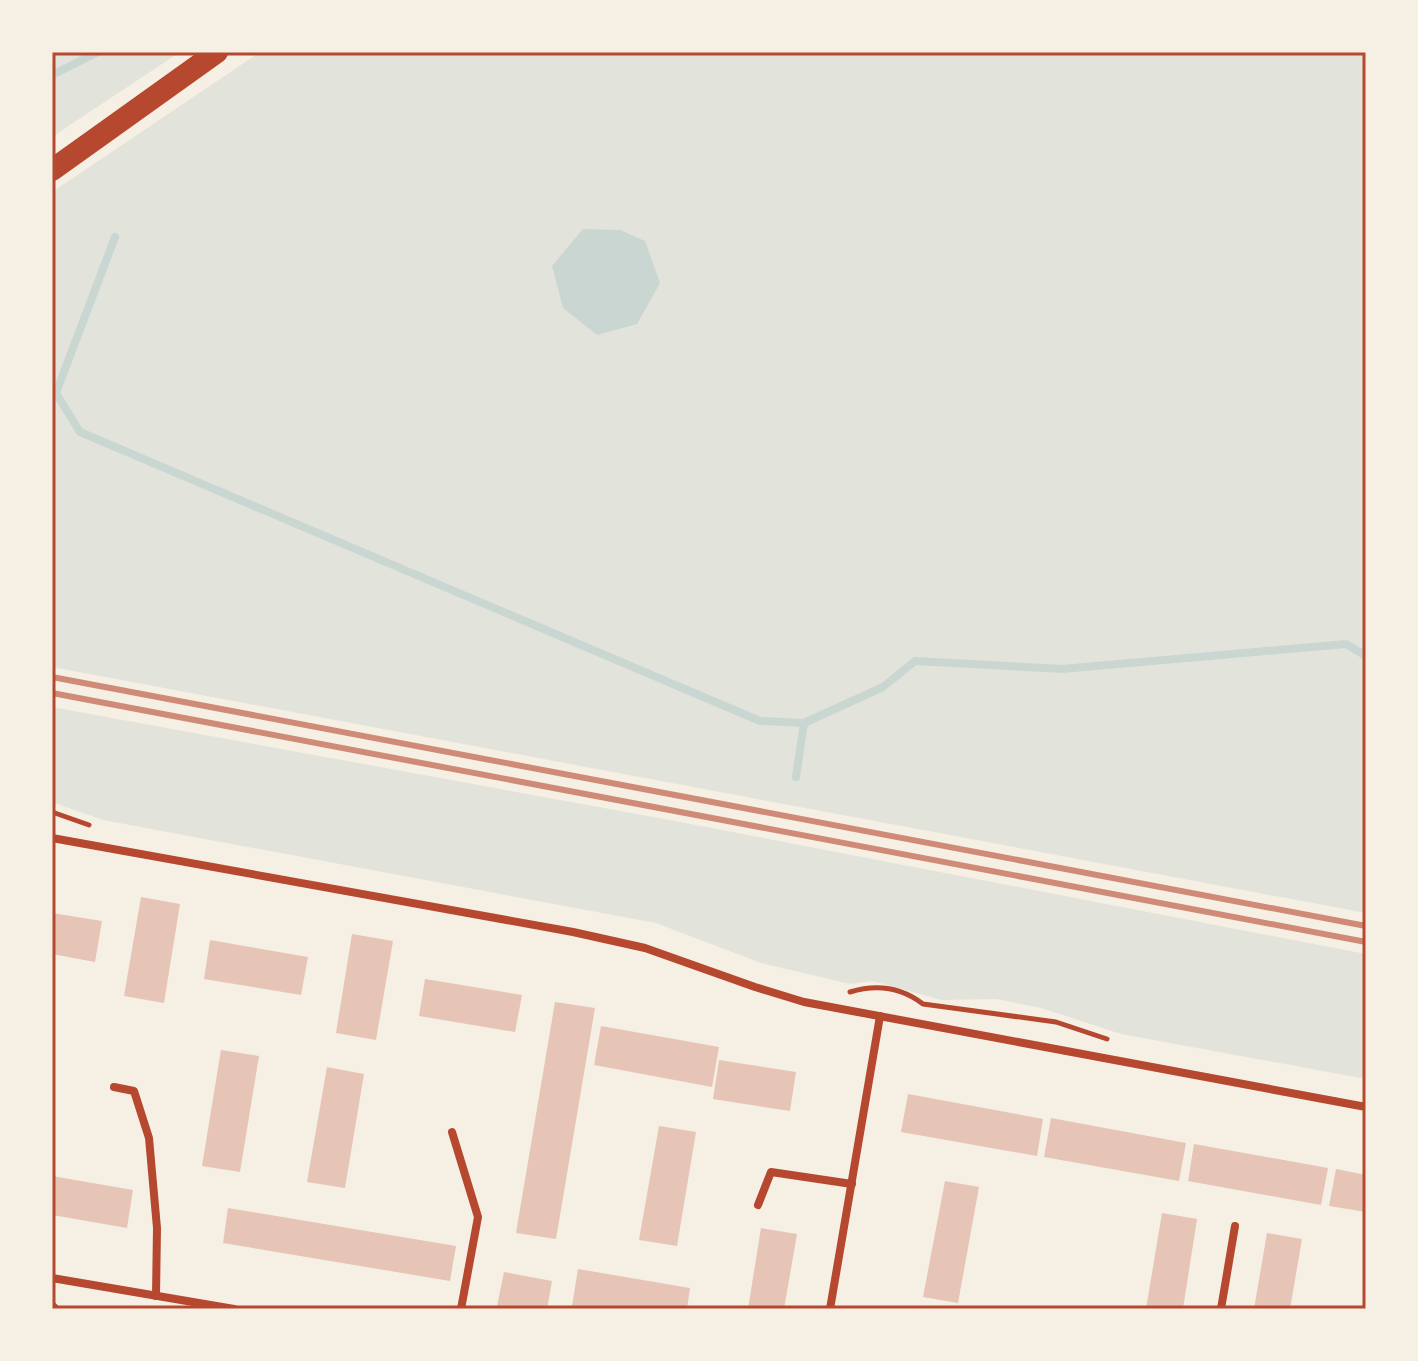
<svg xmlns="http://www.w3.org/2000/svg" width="1418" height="1361" font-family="'Archivo Narrow',sans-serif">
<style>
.green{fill:#e2e4dc}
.water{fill:#c9d6d2}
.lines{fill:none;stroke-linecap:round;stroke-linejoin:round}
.stream{stroke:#c9d6d2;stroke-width:8}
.building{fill:#e6c5b7}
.path{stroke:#b5482f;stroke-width:5}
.minor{stroke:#b5482f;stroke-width:8}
.motorway{stroke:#b5482f;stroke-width:22}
.rail{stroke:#cf8b77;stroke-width:6}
.neatline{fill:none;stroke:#b5482f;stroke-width:3}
</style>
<rect width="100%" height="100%" fill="#f6efe4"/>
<g class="green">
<polygon points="52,52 180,52 52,137"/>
<polygon points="260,52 1366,52 1366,913 52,667 52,192"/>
<polygon points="52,707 670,820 1366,954 1366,1079 1121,1034 1041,1008 996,999 941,1000 873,981 850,984 761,963 656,923 103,820 52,802"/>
</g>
<polygon class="water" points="583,229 620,230 645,241 660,283 637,324 597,335 563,308 552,266"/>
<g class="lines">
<g class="stream">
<polyline points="52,75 98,52"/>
<polyline points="56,393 115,237"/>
<polyline points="52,394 56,393 80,432 760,721 804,723 883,687 915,661 1062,669 1346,644 1366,656"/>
<polyline points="796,777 804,723"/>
</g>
</g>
<g class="building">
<polygon points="141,897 180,904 164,1003 124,996"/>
<polygon points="52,913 102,921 95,962 52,954"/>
<polygon points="352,934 393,941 376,1040 336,1033"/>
<polygon points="210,940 308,957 301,995 204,979"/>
<polygon points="425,979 522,995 515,1032 419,1016"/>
<polygon points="555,1002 595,1008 556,1239 516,1233"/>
<polygon points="601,1026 719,1047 712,1087 594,1065"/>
<polygon points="221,1050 259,1056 240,1172 202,1166"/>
<polygon points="719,1060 796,1072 790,1111 713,1099"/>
<polygon points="327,1067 364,1074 345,1188 307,1182"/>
<polygon points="908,1094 1043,1119 1037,1156 901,1132"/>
<polygon points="1051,1118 1186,1143 1179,1181 1044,1157"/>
<polygon points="659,1126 696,1132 677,1246 639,1240"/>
<polygon points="1194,1144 1328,1168 1321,1205 1188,1181"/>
<polygon points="1336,1169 1366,1175 1366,1212 1329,1206"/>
<polygon points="52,1176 133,1190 127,1228 52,1215"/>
<polygon points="945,1181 979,1187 958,1303 923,1297"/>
<polygon points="228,1208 456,1246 450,1281 223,1243"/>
<polygon points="1162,1213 1197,1219 1183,1309 1146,1309"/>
<polygon points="761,1228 797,1234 784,1309 748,1309"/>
<polygon points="1267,1233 1302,1239 1290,1309 1254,1309"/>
<polygon points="578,1269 690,1288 687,1309 588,1309 572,1306"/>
<polygon points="504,1272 552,1281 547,1309 514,1309 497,1306"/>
</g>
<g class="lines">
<g class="path">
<polyline points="52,812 89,825"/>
<path d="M850,992C876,984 901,987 923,1004L1056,1022L1107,1039"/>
<polyline points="52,1303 58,1309"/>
</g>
<g class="minor">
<polyline points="52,838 573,932 645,948 755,987 804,1002 1366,1107"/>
<polyline points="114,1087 134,1091 149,1138 157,1228 156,1296"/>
<polyline points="452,1132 478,1217 461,1309"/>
<polyline points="758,1205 771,1172 852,1184"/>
<polyline points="52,1278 234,1309"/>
<polyline points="830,1309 880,1016"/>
<polyline points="1221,1309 1235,1226"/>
</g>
<polyline class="motorway" points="52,170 217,52"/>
<g class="rail">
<polyline points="52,677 1366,926"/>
<polyline points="52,693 1366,942"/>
</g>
</g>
<rect width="1418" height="1361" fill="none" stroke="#f6efe4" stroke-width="108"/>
<rect x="54" y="54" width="1310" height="1253" class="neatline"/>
</svg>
